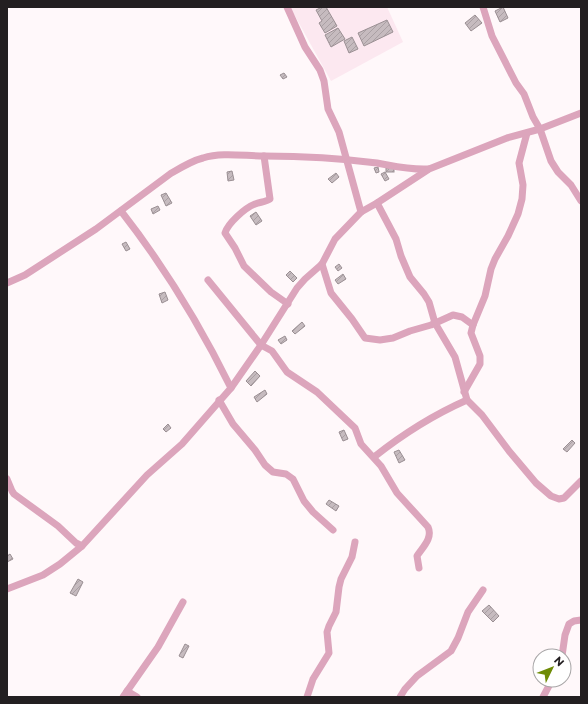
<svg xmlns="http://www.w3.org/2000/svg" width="588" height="704" font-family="Montserrat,sans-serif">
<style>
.built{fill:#fce8f0}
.building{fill:url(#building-hatch);stroke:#9a8f93}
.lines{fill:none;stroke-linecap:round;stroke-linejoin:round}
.minor{stroke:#dca5bc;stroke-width:7}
</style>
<defs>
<pattern id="building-hatch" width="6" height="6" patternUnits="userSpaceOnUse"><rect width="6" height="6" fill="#c6bbbf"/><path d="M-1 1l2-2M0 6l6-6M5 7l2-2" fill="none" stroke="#aaa0a4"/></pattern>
</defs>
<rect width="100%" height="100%" fill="#fff8fa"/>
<polygon class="built" points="290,7 387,7 403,42 331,81"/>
<g class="building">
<polygon points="322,7 326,7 337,26 325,33 319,23 322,21 316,10"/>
<polygon points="503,7 508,18 500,22 495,11"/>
<polygon points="475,15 482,23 471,31 465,23"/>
<polygon points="387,20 393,32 364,46 358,33"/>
<polygon points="338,28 345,39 331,47 325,35"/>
<polygon points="352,37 358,49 349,53 344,41"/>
<polygon points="284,73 287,77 283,79 280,75"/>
<polygon points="378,167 379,172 376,173 374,168"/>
<rect x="386" y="168" width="8" height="4"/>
<polygon points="232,171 234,180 228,181 227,172"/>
<polygon points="385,172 389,179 385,181 381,174"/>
<polygon points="336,173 339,177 332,183 328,179"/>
<polygon points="166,193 172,203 166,206 161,195"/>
<polygon points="158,206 160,210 153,214 151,209"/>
<polygon points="256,212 262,221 256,225 250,216"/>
<polygon points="126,242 130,249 126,251 122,244"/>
<polygon points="339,264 342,268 338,271 335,267"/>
<polygon points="290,271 297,278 293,282 286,275"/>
<polygon points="343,274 346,279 338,284 335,280"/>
<polygon points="165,292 168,300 162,303 159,294"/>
<polygon points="302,322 305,326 295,334 292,331"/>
<polygon points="285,336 287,340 281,344 278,340"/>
<polygon points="255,371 260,376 251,386 246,381"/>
<polygon points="265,390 267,394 257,402 254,397"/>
<polygon points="168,424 171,428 166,432 163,429"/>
<polygon points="344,430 348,439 343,441 339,432"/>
<polygon points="572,440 575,443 567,452 563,449"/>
<polygon points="399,450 405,460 399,463 394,452"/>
<polygon points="329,500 339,506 336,511 326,504"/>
<polygon points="10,554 13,559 7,562 7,556"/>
<polygon points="78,579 83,582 76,596 70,593"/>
<polygon points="489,605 499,616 493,622 482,611"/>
<polygon points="185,644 189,646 183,658 179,656"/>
</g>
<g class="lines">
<g class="minor">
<polyline points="287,7 305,47 320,70 324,81 328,109 339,132 361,212"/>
<polyline points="483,7 492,36 516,83 524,94 533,117 540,129 551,161 558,172 571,185 581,201"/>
<path d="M264,156L270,199C266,202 260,202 255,204C245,208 228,223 225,233L235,248L244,266L271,292L288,304"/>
<polyline points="377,203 396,239 401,256 410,277 424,294 429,302 435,323 455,357 467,400 482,415 509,451 536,483 551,496 559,499 564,498 581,481"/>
<path d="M121,211C164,266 200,325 231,388"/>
<polyline points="322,264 331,293 352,319 365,338 380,340 393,338 410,331 431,325 453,315 462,317 473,325"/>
<path d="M208,280L261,345L272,351L287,372L317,392L355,428L361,444L381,466L397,493L428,527C433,538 423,547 417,556L419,568"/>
<path d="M7,283L25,275L96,229L170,174C180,168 191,161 203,158C222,152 244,156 264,156C301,156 339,158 377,163C394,166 410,170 428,169"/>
<polyline points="464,392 480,364 480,356 471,333 473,325 485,296 491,269 495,259 508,236 518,214 522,199 523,185 519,163 527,133"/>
<polyline points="219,400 233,424 255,450 265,465 273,472 286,474 293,479 304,501 313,512 333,530"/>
<path d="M374,457C403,434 433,415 467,400"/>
<polyline points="7,479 12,491 14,494 58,526 76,543 82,546"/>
<polyline points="7,589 43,575 60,564 82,546 147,475 182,444 231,388 261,345 297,288 305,279 322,264 335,239 361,212 377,203 429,169 507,138 540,129 581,113"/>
<polyline points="562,656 565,635 569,624 574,621 581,620"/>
<polyline points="127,691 137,697"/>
<polyline points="123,697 158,647 183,602"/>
<polyline points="307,697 313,679 329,653 327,632 329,626 336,612 339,587 341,579 352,557 355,542"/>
<polyline points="400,697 405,689 417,676 451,651 458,638 468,612 483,590"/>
<polyline points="543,697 552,680"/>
</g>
</g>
<rect width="588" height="704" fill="none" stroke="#231f21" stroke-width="16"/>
<g transform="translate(552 668) rotate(47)"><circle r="19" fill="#ffffff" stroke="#a7a5a6"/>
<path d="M0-3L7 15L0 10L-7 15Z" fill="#6e8b06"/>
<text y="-6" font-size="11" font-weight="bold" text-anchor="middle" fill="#231f21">N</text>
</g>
</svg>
